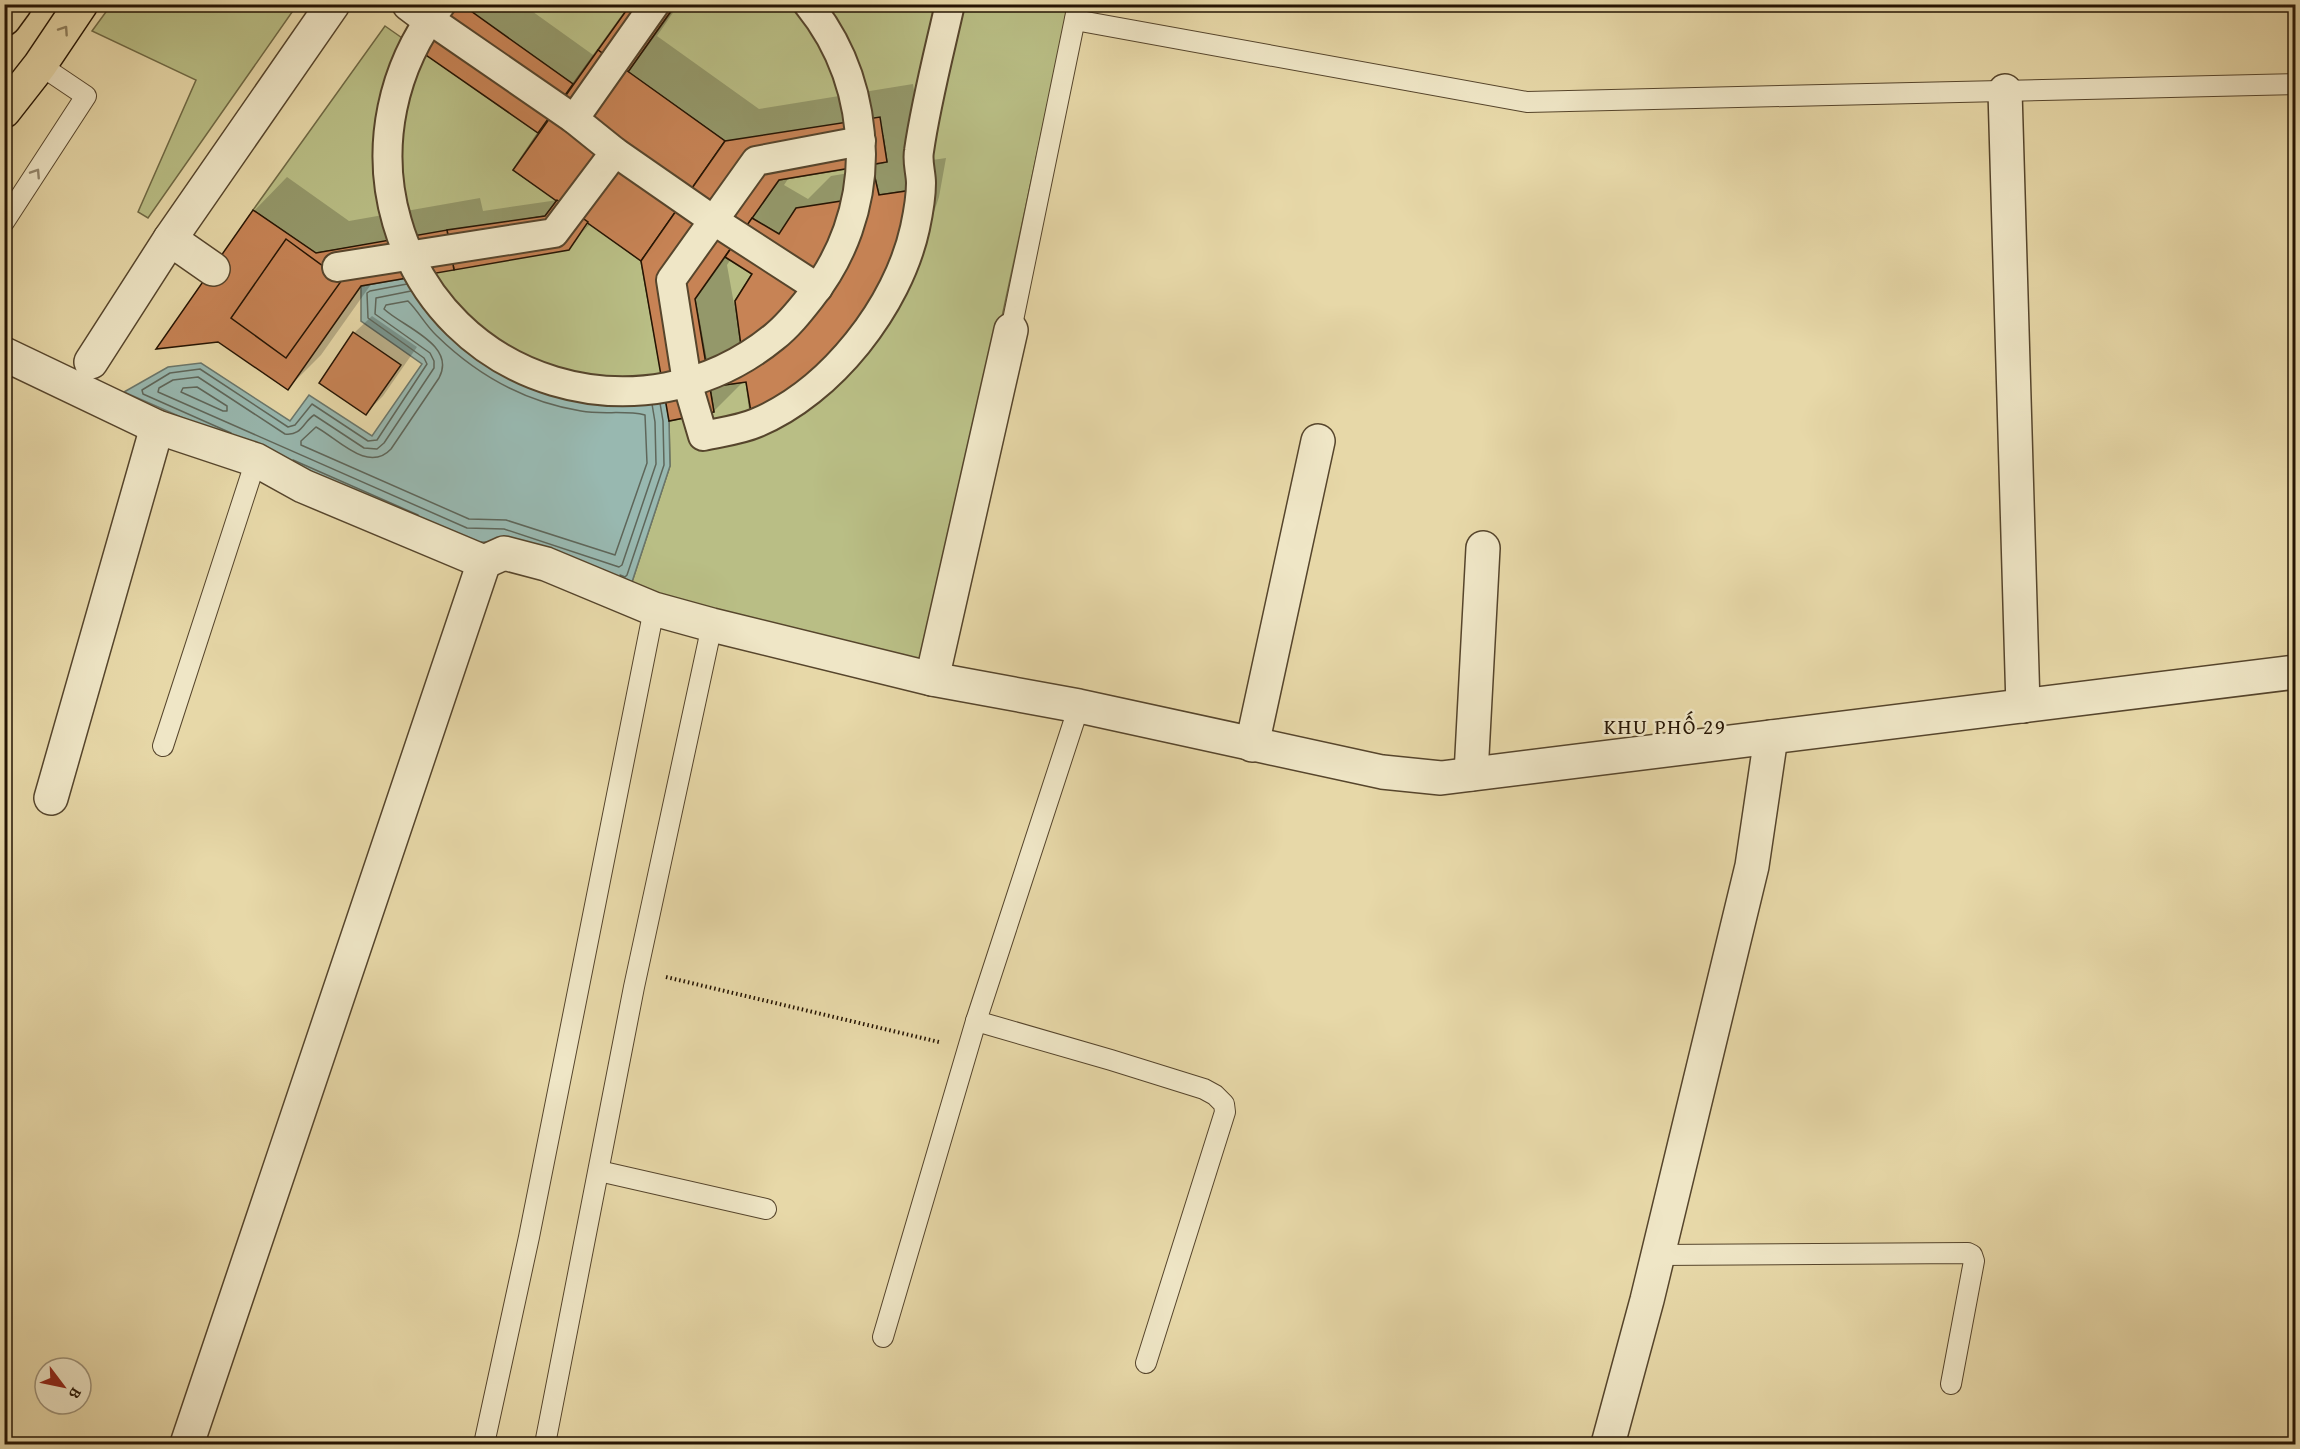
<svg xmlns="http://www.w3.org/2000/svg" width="2300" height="1449" font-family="'Gentium Book Plus',serif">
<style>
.green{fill:#b9be85;stroke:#6f6944;stroke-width:1.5}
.water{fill:#98b8b0;stroke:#6a766b;stroke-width:1.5}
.shadow{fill:#0003;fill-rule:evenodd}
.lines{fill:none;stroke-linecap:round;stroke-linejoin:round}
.shore{stroke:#5e665a;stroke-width:1.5}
.building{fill:#c78355;stroke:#251403;stroke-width:1.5}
.service-casing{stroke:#56452c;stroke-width:22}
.pedestrian-casing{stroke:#56452c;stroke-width:32}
.minor-casing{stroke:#56452c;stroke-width:36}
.trunk-casing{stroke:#251403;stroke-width:36}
.path{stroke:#251403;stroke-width:4;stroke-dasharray:1.5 3;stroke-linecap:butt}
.service{stroke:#efe6c6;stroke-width:20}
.pedestrian{stroke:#efe6c6;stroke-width:28}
.minor{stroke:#efe6c6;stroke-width:33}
.trunk{stroke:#e7d8a8;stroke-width:33}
.oneway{stroke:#90805e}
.oneway2{stroke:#94886e}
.labels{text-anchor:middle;stroke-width:5;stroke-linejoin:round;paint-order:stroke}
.neighbourhood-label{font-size:21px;letter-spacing:1.5px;fill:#251403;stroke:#efe6c6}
</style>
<rect width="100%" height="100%" fill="#e7d8a8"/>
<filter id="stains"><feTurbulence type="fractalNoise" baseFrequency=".00333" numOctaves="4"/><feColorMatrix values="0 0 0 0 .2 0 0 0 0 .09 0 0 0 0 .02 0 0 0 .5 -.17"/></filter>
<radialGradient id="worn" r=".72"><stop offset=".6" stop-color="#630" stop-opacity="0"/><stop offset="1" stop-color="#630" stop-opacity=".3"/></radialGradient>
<g class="green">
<polygon points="111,5 297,5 148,218 138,212 196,80 92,31"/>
<polygon points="461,5 630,5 573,84"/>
<polygon points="676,5 1069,5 927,666 697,608 631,585 670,466 669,421 714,412 710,387 746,382 752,424 913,190 879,195 872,165 887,162 883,136 725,141 628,72"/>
<polygon points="385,26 538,133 513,170 557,200 545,216 316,253 253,210"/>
<polygon points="846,169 854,199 779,234 752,218 779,180"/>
<polygon points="588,222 641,261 664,388 536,376 419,276"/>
<polygon points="725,257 752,274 735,301 742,353 706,360 695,299"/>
</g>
<polygon class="water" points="419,276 513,365 664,388 669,421 670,466 631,585 500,542 465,542 124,392 168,367 201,363 290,421 309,395 372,436 422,364 361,321 361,286"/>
<g class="shadow">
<path d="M443,4H522L596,57L633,4H679L657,36L759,109L913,84L920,128L912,163L946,158L939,197L931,221L748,380L744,381L714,411L642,260L591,223L568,248L372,283L321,355L288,388L218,340L159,348L254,211L287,177L349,221L480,198L483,211L558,200L547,125L545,124L538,131ZM847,167L849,173L831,176L808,199L784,185L790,176ZM590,216L593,217L581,234H578ZM731,259L754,273L734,304L727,265Z"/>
<polygon points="372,316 417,347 383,396 366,413 354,333"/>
</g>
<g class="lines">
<g class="shore">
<path d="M411,291L376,298L375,314L430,353L434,361V368L384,443L377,449L364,448L314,415C303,422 302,436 285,434L198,377L173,380L159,388L158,392L467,528L504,529L619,567L622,565L656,464L655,422L652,404"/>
<path d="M408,301C419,312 426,326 437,336C477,375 526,402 581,411C602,415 625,410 645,415L647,463L615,555L506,520L469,519L301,445V441L316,427C337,438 368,474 391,449L439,378C457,345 403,327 384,309L386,305Z"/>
<polygon points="197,387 227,406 227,411 223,411 181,392 183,388"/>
<polyline points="231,433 143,394 142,390 170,373 200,369 288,427 295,425 312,404 368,441 377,440 427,364 424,358 368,318 367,293 370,291 407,284"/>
<polyline points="293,460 418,515"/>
<polyline points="620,575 625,577 627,575 664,465 663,421 660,403"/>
</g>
</g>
<g class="building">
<polygon points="441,4 461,4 573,84 538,133 413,46"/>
<polygon points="631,4 676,4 628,72 598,50"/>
<polygon points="598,50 725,141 641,261 513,170"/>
<polygon points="880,117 887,162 779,180 695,299 714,412 669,421 641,261 725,141"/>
<polygon points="872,165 879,195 913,190 889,277 836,352 789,393 751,412 746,382 710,387 742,353 735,301 752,274 725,257 752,218 779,234 796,208 854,199"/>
<polygon points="557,200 588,222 569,250 454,270 447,230 545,216"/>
<polygon points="253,210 316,253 447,230 454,270 361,286 288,390 218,342 156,349"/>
<polygon points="286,239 342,280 286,358 231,318"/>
<polygon points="353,332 401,365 366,415 319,383"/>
</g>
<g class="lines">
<defs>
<g id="service">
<polyline points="1075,20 1527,102 2296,84"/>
<polyline points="4,222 86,96 40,65"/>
<polyline points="1011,330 1078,4"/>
<polyline points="163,746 256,460"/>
<polyline points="976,1021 1111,1060 1204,1089 1215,1095 1224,1104 1225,1112 1146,1363"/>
<polyline points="599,1171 766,1209"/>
<polyline points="1658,1255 1968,1253 1972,1255 1974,1261 1951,1384"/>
<polyline points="883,1337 976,1021 1079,706"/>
<polyline points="484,1444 529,1237 654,609"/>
<polyline points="545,1444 634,987 712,625"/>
</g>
<g id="pedestrian">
<path d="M441,4C392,66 375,147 397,222C444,386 643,444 774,337C788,326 799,312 810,298C843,257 861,206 861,154C860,99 843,47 808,4"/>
<polyline points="429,19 574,119 615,152 713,220 818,288"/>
<polyline points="574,119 655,4"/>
<path d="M861,141L756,161L671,280L687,382L703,436C720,432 740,430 756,423C831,392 898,306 915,228C918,214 921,198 921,183C921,173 917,162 919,151C926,102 939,53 950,4"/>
<polyline points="337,267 554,233 615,152"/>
</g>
<g id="minor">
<polyline points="409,4 429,19"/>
<polyline points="2005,91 2023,706"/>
<polyline points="170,239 213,269"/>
<polyline points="4,354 157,427 256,460 303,486 484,562 504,553 546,564 654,609 712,625 932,679 1079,706 1382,772 1441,778 2296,672"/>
<polyline points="91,362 170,239 333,4"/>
<polyline points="932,679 1011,330"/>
<polyline points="1252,745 1318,441"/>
<polyline points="1471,774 1483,548"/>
<polyline points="51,798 157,427"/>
<polyline points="187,1444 484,562"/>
<polyline points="1608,1444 1647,1300 1752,866 1771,737"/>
</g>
<g id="trunk">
<polyline points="4,19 15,4"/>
<polyline points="4,111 40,65 81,4"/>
</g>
</defs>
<use href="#service" class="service-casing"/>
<use href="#pedestrian" class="pedestrian-casing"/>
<use href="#minor" class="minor-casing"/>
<use href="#trunk" class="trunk-casing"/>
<polyline class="path" points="666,977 939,1042"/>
<use href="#service" class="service"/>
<use href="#pedestrian" class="pedestrian"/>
<use href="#minor" class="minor"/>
<use href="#trunk" class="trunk"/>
</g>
<defs><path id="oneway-chevron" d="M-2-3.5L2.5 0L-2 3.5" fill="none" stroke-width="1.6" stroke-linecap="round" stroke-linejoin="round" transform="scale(1.5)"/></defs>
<use class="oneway" href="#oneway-chevron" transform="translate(64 30) rotate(-56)"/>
<use class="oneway2" href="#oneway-chevron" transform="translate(36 173) rotate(-57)"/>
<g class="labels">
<g class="neighbourhood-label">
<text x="1665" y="734">KHU PHỐ 29</text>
</g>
</g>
<rect width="2300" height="1449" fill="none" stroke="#e7d8a8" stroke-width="24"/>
<rect x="6" y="6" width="2288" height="1437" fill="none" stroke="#251403" stroke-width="3"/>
<rect x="12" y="12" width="2276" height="1425" fill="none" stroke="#251403" stroke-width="1.5"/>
<g transform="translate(63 1386) rotate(122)"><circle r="28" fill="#efe6c6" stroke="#9e9278" stroke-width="1.5"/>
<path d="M0-4.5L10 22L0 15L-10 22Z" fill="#8f2418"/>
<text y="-9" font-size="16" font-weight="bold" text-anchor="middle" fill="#251403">B</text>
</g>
<rect width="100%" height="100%" filter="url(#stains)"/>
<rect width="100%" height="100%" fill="url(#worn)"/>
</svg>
